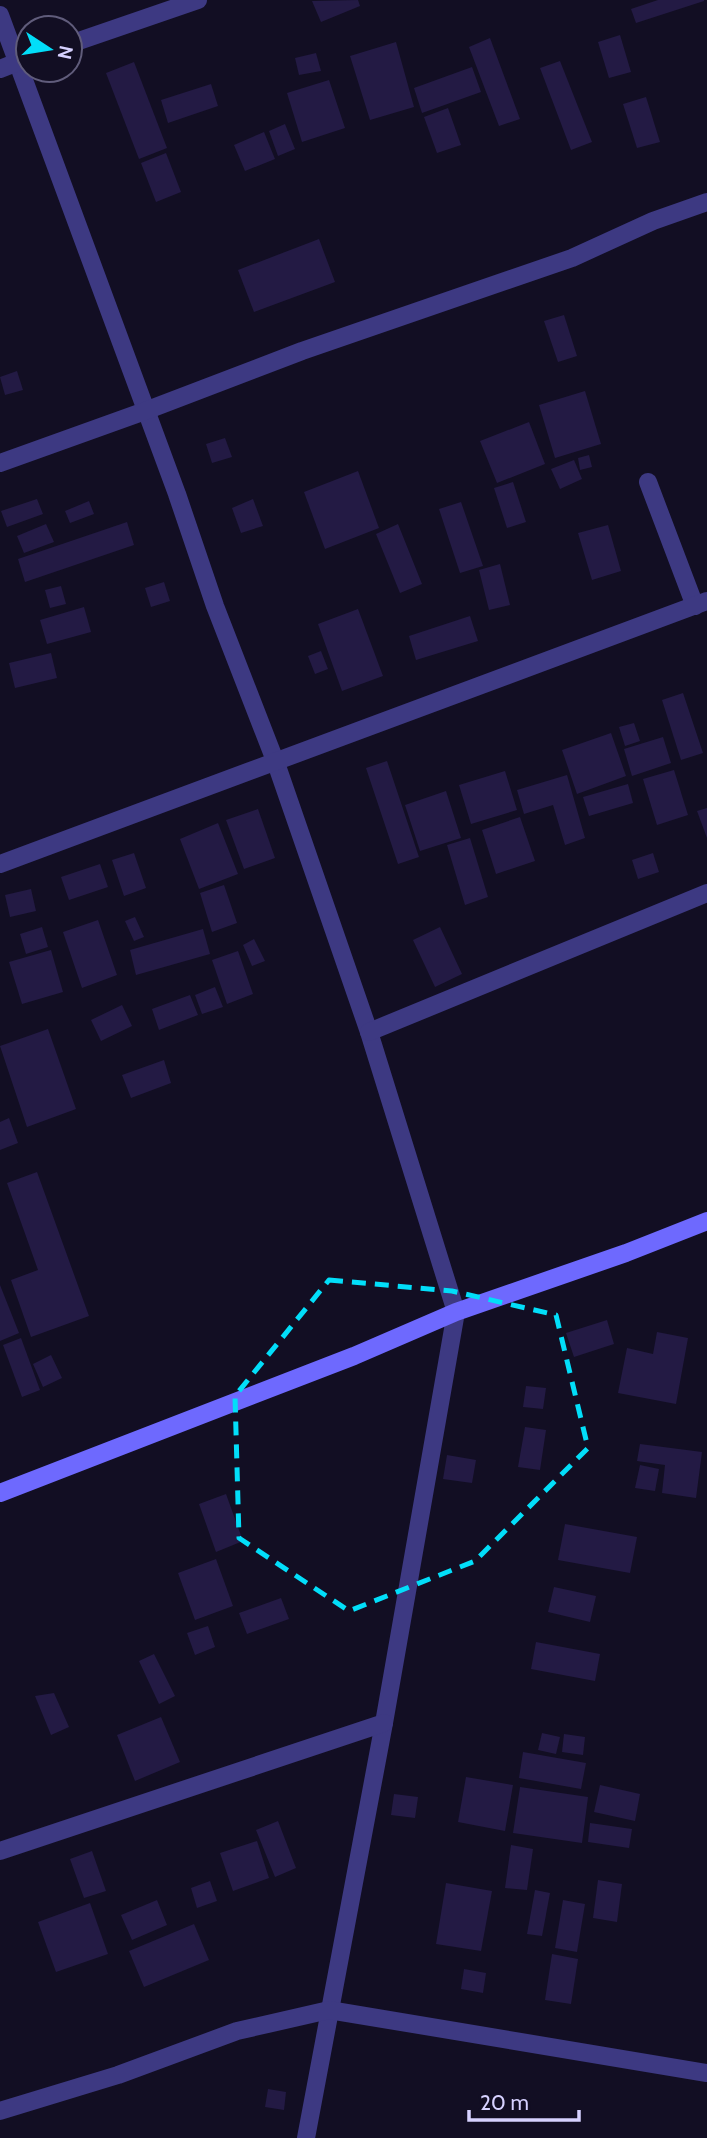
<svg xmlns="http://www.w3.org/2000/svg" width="707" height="2138" font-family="Cabin,sans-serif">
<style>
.building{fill:#231a44}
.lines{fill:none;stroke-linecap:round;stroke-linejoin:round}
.street{stroke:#3d3982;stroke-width:18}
.secondary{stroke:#6e69fe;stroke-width:18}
.marked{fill:none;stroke:#02def9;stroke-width:5;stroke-dasharray:14 9;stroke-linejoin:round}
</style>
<rect width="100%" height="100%" fill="#120e23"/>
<g class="building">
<polygon points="358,0 360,6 321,22 312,1"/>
<polygon points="658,0 704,0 704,1 636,23 631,9"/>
<polygon points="620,35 631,72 609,78 598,42"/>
<polygon points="490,38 520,119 499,126 469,47"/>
<polygon points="396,42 414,107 370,120 350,56"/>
<polygon points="316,53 321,71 299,75 295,58"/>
<polygon points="560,61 592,142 571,150 540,68"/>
<polygon points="134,62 167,148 139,159 106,73"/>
<polygon points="472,67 481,92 422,113 414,88"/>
<polygon points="329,80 345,128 302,142 287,93"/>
<polygon points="211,84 218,106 168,123 161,100"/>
<polygon points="646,97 660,142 637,148 623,104"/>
<polygon points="448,108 461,145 437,153 424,117"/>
<polygon points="285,124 295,149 278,156 269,131"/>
<polygon points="264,132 275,159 245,171 234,145"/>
<polygon points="166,153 181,192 156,202 141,163"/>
<polygon points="319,239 335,282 254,312 238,270"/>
<polygon points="564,315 577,356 558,362 544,321"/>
<polygon points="17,371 23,390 5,395 0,377"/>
<polygon points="585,391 601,444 555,458 539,405"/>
<polygon points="529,422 545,464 497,483 480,441"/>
<polygon points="225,438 232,457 212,463 206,444"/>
<polygon points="589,455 592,467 580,470 578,458"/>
<polygon points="574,460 582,479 560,489 551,469"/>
<polygon points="358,471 379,528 325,549 304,492"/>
<polygon points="513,482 526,522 507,528 494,488"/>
<polygon points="37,499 43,514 7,527 1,511"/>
<polygon points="253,499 263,526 241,533 232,508"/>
<polygon points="89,501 94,514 70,523 65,511"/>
<polygon points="461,502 483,566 460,573 439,509"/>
<polygon points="127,522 134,545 25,582 18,559"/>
<polygon points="46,524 54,542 24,553 17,536"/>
<polygon points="398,524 422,584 400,593 376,534"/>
<polygon points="608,525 621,571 592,580 578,533"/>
<polygon points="500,564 510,605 489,610 479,570"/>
<polygon points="164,582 170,601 151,607 145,588"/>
<polygon points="61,586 66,604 50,608 45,590"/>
<polygon points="84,607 91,632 47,644 40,620"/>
<polygon points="358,609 383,676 342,691 318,624"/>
<polygon points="470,616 478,641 416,660 409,636"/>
<polygon points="321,651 328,669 315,674 308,656"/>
<polygon points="51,653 57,678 15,688 9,663"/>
<polygon points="683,693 703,753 681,760 662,700"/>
<polygon points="634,723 640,741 625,746 619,727"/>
<polygon points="611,733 626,776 577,794 562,750"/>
<polygon points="663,737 671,763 632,776 624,749"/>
<polygon points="387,761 419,857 398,864 366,768"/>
<polygon points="674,770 688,815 657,825 643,779"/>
<polygon points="505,771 517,810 471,824 459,785"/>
<polygon points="567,775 585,838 565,845 553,805 524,814 517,790"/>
<polygon points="628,784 633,803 589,816 583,797"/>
<polygon points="446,791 461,838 420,851 405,805"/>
<polygon points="707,808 707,838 697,811"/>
<polygon points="258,809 275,858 244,869 226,820"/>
<polygon points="520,817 535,861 496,874 482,830"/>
<polygon points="218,823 238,874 199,889 180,839"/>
<polygon points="470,838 488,897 465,905 447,845"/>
<polygon points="134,853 146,888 124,896 112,860"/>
<polygon points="653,853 659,872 638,879 632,860"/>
<polygon points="100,864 108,887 69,900 61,877"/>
<polygon points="224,885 237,923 212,932 200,893"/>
<polygon points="31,889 36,911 10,917 5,895"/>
<polygon points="135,917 144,937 134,941 125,921"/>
<polygon points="98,920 117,975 82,988 63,932"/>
<polygon points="42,927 48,947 26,954 20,934"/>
<polygon points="440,927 462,974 435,987 413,940"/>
<polygon points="203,929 210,954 136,975 130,950"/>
<polygon points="254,939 265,961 252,966 243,945"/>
<polygon points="51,950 63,992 22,1004 9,962"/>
<polygon points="238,951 253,994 227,1004 212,960"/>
<polygon points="215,987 223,1007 202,1014 195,995"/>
<polygon points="190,995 198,1015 159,1030 152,1009"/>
<polygon points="122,1005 132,1026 101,1041 91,1020"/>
<polygon points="48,1029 76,1109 27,1127 0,1046"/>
<polygon points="164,1060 171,1083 131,1098 122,1075"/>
<polygon points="9,1118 18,1143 0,1150 0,1122"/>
<polygon points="37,1172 89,1316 31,1337 11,1280 38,1270 7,1183"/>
<polygon points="0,1285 19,1333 0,1341"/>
<polygon points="607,1320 614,1344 574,1357 566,1333"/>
<polygon points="657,1332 688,1338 676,1404 618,1393 627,1348 653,1354"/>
<polygon points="21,1338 40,1390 22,1397 3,1345"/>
<polygon points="51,1355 62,1378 43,1387 33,1364"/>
<polygon points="526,1386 546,1388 543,1409 523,1407"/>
<polygon points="525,1427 546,1430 540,1470 518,1467"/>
<polygon points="640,1444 702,1452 696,1498 662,1493 665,1465 637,1461"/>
<polygon points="447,1455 476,1460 472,1483 443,1479"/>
<polygon points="640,1465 659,1469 655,1491 635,1488"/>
<polygon points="226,1494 243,1541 216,1552 199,1504"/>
<polygon points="565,1524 637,1537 630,1573 558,1560"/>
<polygon points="216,1559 233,1606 195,1620 178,1573"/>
<polygon points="554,1587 596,1596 590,1622 548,1612"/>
<polygon points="281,1598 289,1619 247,1634 239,1613"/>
<polygon points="208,1626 215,1647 195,1655 187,1633"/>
<polygon points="536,1642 600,1654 595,1681 531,1669"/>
<polygon points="154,1654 175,1696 159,1704 139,1661"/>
<polygon points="54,1693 69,1727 51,1735 35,1696"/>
<polygon points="161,1717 180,1762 135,1781 117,1735"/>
<polygon points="542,1733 560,1737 556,1754 538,1750"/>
<polygon points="564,1734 585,1737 583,1755 562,1752"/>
<polygon points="523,1752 586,1763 581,1789 519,1778"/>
<polygon points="466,1777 513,1785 505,1831 458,1822"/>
<polygon points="600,1785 640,1794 635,1821 594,1812"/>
<polygon points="520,1787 588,1797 582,1843 513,1833"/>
<polygon points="394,1794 418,1797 415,1818 391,1815"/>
<polygon points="278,1821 296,1868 275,1877 256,1830"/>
<polygon points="590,1823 632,1829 629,1848 588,1842"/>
<polygon points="257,1841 269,1878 233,1891 220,1853"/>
<polygon points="511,1845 533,1849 527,1890 505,1888"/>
<polygon points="92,1851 106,1891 84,1898 70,1859"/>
<polygon points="598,1880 622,1884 617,1922 593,1918"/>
<polygon points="210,1881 217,1901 197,1908 191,1888"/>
<polygon points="446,1883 492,1891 481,1951 436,1944"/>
<polygon points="535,1890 550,1893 542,1936 527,1934"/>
<polygon points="157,1900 167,1925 132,1940 121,1915"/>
<polygon points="563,1900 585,1904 577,1952 555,1948"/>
<polygon points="90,1903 108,1954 56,1972 38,1922"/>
<polygon points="194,1924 209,1960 144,1987 129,1951"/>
<polygon points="552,1954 578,1959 571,2004 545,2000"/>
<polygon points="464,1969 486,1973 483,1993 461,1989"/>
<polygon points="268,2089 286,2092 284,2110 265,2107"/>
</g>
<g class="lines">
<g class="street">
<polyline points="0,15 177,494 215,606 276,763 369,1032 456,1312 384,1723 306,2138"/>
<polyline points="70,44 198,0"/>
<polyline points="0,69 28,58"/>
<polyline points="0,463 145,411 302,351 572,258 653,221 707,202"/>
<polyline points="648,482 695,606"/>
<polyline points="0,864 707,601"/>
<polyline points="369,1032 707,893"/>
<polyline points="0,1851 384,1723"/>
<polyline points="0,2111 118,2075 237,2031 329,2010 707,2073"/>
</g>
<polyline class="secondary" points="0,1493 354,1356 456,1312 626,1253 707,1221"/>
</g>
<path class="marked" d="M329,1280L452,1291L556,1315L588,1448L475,1561L349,1611L239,1538L235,1396Z"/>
<g transform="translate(49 49) rotate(102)"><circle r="33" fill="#120e23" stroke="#605c7b" stroke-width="2"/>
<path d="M0-5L12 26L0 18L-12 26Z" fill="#02def9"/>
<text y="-10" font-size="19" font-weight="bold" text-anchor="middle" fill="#d6d1ff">N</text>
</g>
<path d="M469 2110v10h110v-10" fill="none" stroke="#d6d1ff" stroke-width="3.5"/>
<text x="480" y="2110" font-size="21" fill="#d6d1ff" stroke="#120e23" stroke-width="5" paint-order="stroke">20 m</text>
</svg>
